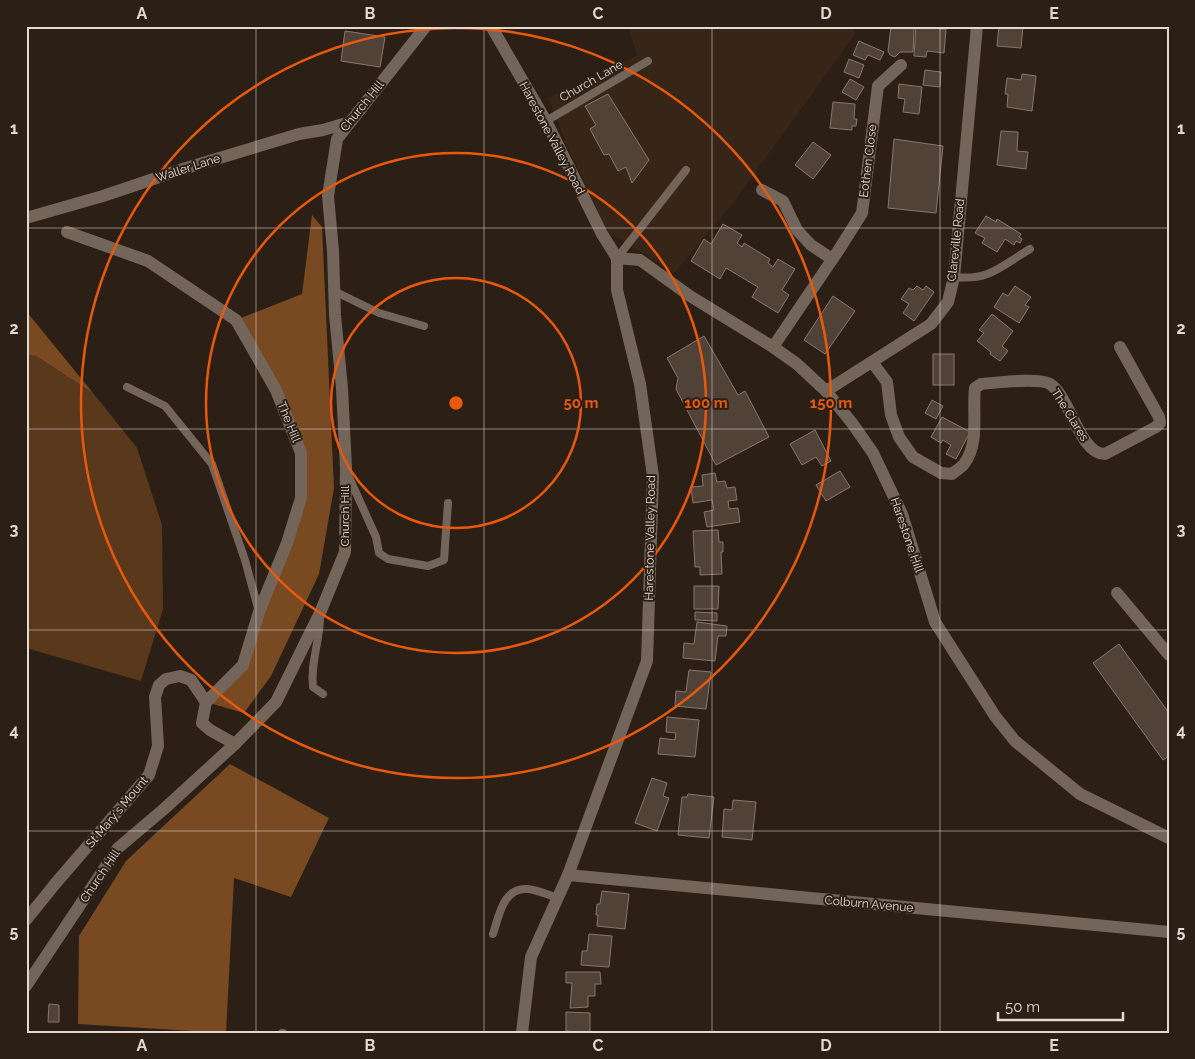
<svg xmlns="http://www.w3.org/2000/svg" width="1195" height="1059" font-family="Raleway,sans-serif">
<style>
.built{fill:#372517}
.green{fill:#5a381c}
.forest{fill:#794a21}
.building{fill:#504237;stroke:#87776c}
.lines{fill:none;stroke-linecap:round;stroke-linejoin:round}
.lane{stroke:#74655a;stroke-width:8}
.street{stroke:#74655a;stroke-width:12}
.secondary{stroke:#74655a;stroke-width:12}
.grid{fill:none;stroke:#e2d9d3;stroke-width:1;stroke-opacity:0.55}
.ring{fill:none;stroke:#e8590c;stroke-width:2.5}
.labels{text-anchor:middle;stroke-width:4;stroke-linejoin:round;paint-order:stroke}
.street-label{font-size:12px;fill:#e2d9d3;stroke:#2c2016}
.centre{fill:#e8590c;stroke:#2c2016;stroke-width:2.5}
.ring-label{font-size:15px;text-anchor:middle;font-weight:bold;fill:#e8590c;stroke:#2c2016;stroke-width:4;stroke-linejoin:round;paint-order:stroke}
.neatline{fill:none;stroke:#e2d9d3;stroke-width:2}
.grid-label{font-size:16px;text-anchor:middle;font-weight:bold;fill:#e2d9d3}
</style>
<rect width="100%" height="100%" fill="#2c2016"/>
<polygon class="built" points="627,26 857,26 853,37 730,207 674,273 607,231 566,143 548,98 638,55"/>
<polygon class="green" points="26,354 36,356 93,393 137,448 162,525 163,609 141,681 26,648"/>
<g class="forest">
<polygon points="312,215 322,227 334,488 319,574 271,676 244,713 206,702 243,665 301,498 301,453 236,320 302,294"/>
<polygon points="26,311 93,393 36,356 26,354"/>
<polygon points="230,764 329,818 291,897 234,878 226,1033 78,1024 79,936 126,861"/>
</g>
<g class="building">
<polygon points="916,26 939,26 939,29 946,29 944,53 927,51 926,57 914,56"/>
<polygon points="999,26 1023,26 1021,48 997,46"/>
<polygon points="891,27 914,28 913,52 900,52 895,57 890,55 888,51"/>
<polygon points="345,31 385,37 380,67 341,61"/>
<polygon points="859,41 884,52 880,60 868,55 865,60 853,55"/>
<polygon points="849,59 864,65 859,78 844,72"/>
<polygon points="925,70 941,72 940,87 923,85"/>
<polygon points="1022,74 1036,76 1032,111 1007,107 1008,94 1005,94 1007,78 1021,80"/>
<polygon points="850,79 864,87 856,100 842,92"/>
<polygon points="899,84 922,87 919,114 903,112 905,99 898,98"/>
<polygon points="608,94 649,160 632,183 626,167 618,171 609,154 604,155 590,129 596,125 585,106"/>
<polygon points="833,102 855,104 854,119 857,119 856,126 852,126 852,130 830,128"/>
<polygon points="1001,131 1018,132 1017,151 1028,152 1026,169 997,165"/>
<polygon points="894,139 943,146 936,213 888,208"/>
<polygon points="813,142 831,155 813,179 795,165"/>
<polygon points="986,216 996,222 997,219 1021,234 1019,237 1022,239 1020,243 1016,241 1014,245 1005,239 997,252 982,243 985,238 975,233"/>
<polygon points="723,224 742,235 737,243 742,247 744,243 770,259 768,263 773,267 778,259 795,269 782,290 789,295 778,313 752,297 758,287 726,268 720,279 691,261 704,239 711,244"/>
<polygon points="917,286 923,290 926,286 934,292 914,321 903,313 909,304 901,299 909,288 913,290"/>
<polygon points="1015,286 1031,297 1025,305 1029,307 1019,323 994,307 1003,293 1008,296"/>
<polygon points="833,296 855,311 825,354 804,340"/>
<polygon points="992,314 1013,331 1002,346 1008,351 1000,361 990,354 991,352 977,341 984,333 979,330"/>
<polygon points="704,336 738,395 745,391 769,437 716,465 676,389 678,378 667,358"/>
<rect x="933" y="354" width="21" height="31"/>
<polygon points="932,400 943,406 936,419 925,413"/>
<polygon points="942,417 970,432 956,459 946,454 951,445 943,440 941,443 931,437"/>
<polygon points="815,430 831,461 822,466 816,457 802,465 790,444"/>
<polygon points="840,471 850,487 826,501 816,485"/>
<polygon points="715,473 717,482 725,481 727,488 735,487 737,500 728,501 729,509 738,508 740,522 707,527 704,512 714,510 712,500 693,503 691,487 703,486 702,475"/>
<polygon points="718,530 719,542 723,542 723,552 721,552 722,574 700,575 700,567 695,567 693,531"/>
<polygon points="694,586 719,586 718,609 694,609"/>
<polygon points="695,612 717,613 717,621 695,620"/>
<polygon points="697,622 727,626 726,636 718,636 715,661 683,658 684,643 694,644"/>
<polygon points="1119,644 1169,713 1169,756 1163,760 1093,663"/>
<polygon points="689,670 711,672 706,709 675,706 676,691 686,692"/>
<polygon points="667,717 699,720 695,757 658,754 660,738 675,740 676,733 666,732"/>
<polygon points="652,778 667,783 663,796 669,798 657,831 635,823"/>
<polygon points="688,794 714,797 709,838 678,835 682,797 687,797"/>
<polygon points="733,800 756,802 752,840 722,837 724,809 732,810"/>
<polygon points="602,891 629,894 625,929 597,926 598,915 596,915 597,904 600,904"/>
<polygon points="589,934 612,936 609,967 581,965 582,951 587,951"/>
<polygon points="566,972 600,972 601,984 595,984 595,996 588,996 588,1007 570,1008 572,983 566,983"/>
<polygon points="49,1004 59,1005 59,1022 48,1022"/>
<polygon points="566,1012 590,1013 590,1033 566,1031"/>
</g>
<g class="lines">
<g class="lane">
<polyline points="546,121 648,61"/>
<polyline points="617,258 686,170"/>
<path d="M954,277C990,281 1001,266 1030,249"/>
<polyline points="334,291 379,313 424,326"/>
<polyline points="127,387 165,406 212,464 245,560 259,612"/>
<polyline points="348,475 376,537 379,553 388,559 428,566 444,560 448,503"/>
<path d="M320,617C320,641 310,664 313,687L323,694"/>
<path d="M493,934C499,916 503,887 528,889C538,890 548,895 558,898"/>
<polyline points="282,1033 283,1033"/>
</g>
<g class="street">
<polyline points="762,190 783,201 797,230 811,245 832,259"/>
<polyline points="26,218 103,196 183,169 299,134 323,130 350,122"/>
<polyline points="67,232 148,261 236,320 276,390 301,453 301,498 287,543 259,612 243,665 206,702 202,723 210,730 235,744"/>
<polyline points="617,258 640,260 690,296 773,347 797,364 826,391 852,423 873,453 902,514 935,622 995,716 1015,741 1080,794 1169,838"/>
<polyline points="773,347 838,251 862,213 878,86 901,65"/>
<path d="M872,362L887,382L891,415L899,437L913,457L941,473L952,474C955,471 961,468 964,464C980,443 972,412 975,388L981,384C995,383 1038,377 1050,384C1070,396 1079,454 1105,454L1156,427L1160,423L1159,417L1120,347"/>
<polyline points="826,391 931,324 948,302 954,277 977,26"/>
<polyline points="1117,593 1169,655"/>
<polyline points="568,875 1169,932"/>
<polyline points="26,920 55,884 149,775 158,746 155,697 159,685 166,679 180,676 191,680 206,702"/>
</g>
<g class="secondary">
<polyline points="491,26 546,121 602,234 617,258 617,290 640,384 653,476 647,661 568,875 531,957 522,1033"/>
<polyline points="26,986 118,848 164,809 235,744 276,702 320,613 345,552 346,468 342,388 335,315 333,251 328,196 337,139 426,26"/>
</g>
</g>
<path class="grid" d="M256,26V1033M484,26V1033M712,26V1033M940,26V1033M26,228H1169M26,429H1169M26,630H1169M26,831H1169"/>
<g class="ring">
<circle cx="456" cy="403" r="125"/>
<circle cx="456" cy="403" r="250"/>
<circle cx="456" cy="403" r="375"/>
</g>
<g class="labels">
<g class="street-label">
<text transform="translate(591 81) rotate(-30)" y="4">Church Lane</text>
<text transform="translate(362 106) rotate(-51)" y="4">Church Hill</text>
<text transform="translate(552 138) rotate(62)" y="4">Harestone Valley Road</text>
<text transform="translate(868 161) rotate(-83)" y="4">Eothen Close</text>
<text transform="translate(188 168) rotate(-18)" y="4">Waller Lane</text>
<text transform="translate(956 240) rotate(-84)" y="4">Clareville Road</text>
<text transform="translate(1070 415) rotate(58)" y="4">The Clares</text>
<text transform="translate(289 422) rotate(68)" y="4">The Hill</text>
<text transform="translate(345 516) rotate(-90)" y="4">Church Hill</text>
<text transform="translate(907 535) rotate(71)" y="4">Harestone Hill</text>
<text transform="translate(650 538) rotate(-89)" y="4">Harestone Valley Road</text>
<text transform="translate(117 812) rotate(-50)" y="4">St Mary's Mount</text>
<text transform="translate(100 876) rotate(-56)" y="4">Church Hill</text>
<text transform="translate(869 904) rotate(5)" y="4">Colburn Avenue</text>
</g>
</g>
<circle cx="456" cy="403" r="8" class="centre"/>
<g class="ring-label">
<text x="581" y="408">50 m</text>
<text x="706" y="408">100 m</text>
<text x="831" y="408">150 m</text>
</g>
<rect width="1195" height="1059" fill="none" stroke="#2c2016" stroke-width="55"/>
<path d="M998 1012v8h125v-8" fill="none" stroke="#e2d9d3" stroke-width="2.5"/>
<text x="1005" y="1012" font-size="15" fill="#e2d9d3" stroke="#2c2016" stroke-width="4" paint-order="stroke">50 m</text>
<rect x="28" y="28" width="1140" height="1004" class="neatline"/>
<g class="grid-label">
<text x="142" y="19">A</text>
<text x="370" y="19">B</text>
<text x="598" y="19">C</text>
<text x="826" y="19">D</text>
<text x="1054" y="19">E</text>
<text x="14" y="134">1</text>
<text x="1181" y="134">1</text>
<text x="14" y="334">2</text>
<text x="1181" y="334">2</text>
<text x="14" y="535">3</text>
<text x="1181" y="535">3</text>
<text x="14" y="736">4</text>
<text x="1181" y="736">4</text>
<text x="14" y="937">5</text>
<text x="1181" y="937">5</text>
<text x="142" y="1051">A</text>
<text x="370" y="1051">B</text>
<text x="598" y="1051">C</text>
<text x="826" y="1051">D</text>
<text x="1054" y="1051">E</text>
</g>
</svg>
